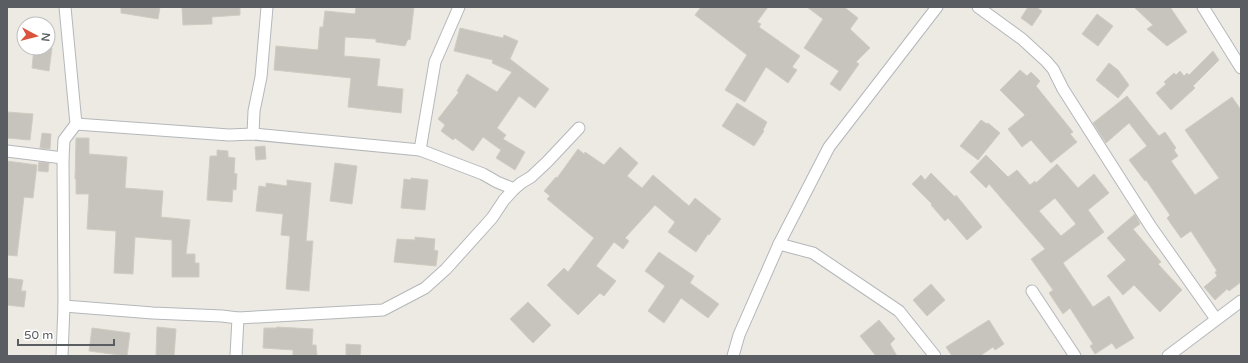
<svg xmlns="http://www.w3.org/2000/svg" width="1248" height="363" font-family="'Varela Round',sans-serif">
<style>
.building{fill:#c7c4be;stroke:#d0ccc1;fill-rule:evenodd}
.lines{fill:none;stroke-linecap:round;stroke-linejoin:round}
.street-casing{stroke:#b4b7bb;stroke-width:13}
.street{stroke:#fff;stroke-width:11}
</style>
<rect width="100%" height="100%" fill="#eceae2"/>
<g class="building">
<polygon points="121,7 160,7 158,19 121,13"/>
<polygon points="182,7 240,7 240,15 212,17 212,24 183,25"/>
<polygon points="356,7 414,7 410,40 408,39 405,46 376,42 376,39 345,37 344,56 380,59 377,86 403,89 401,113 348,107 351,78 274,70 276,46 318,50 320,27 323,27 325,11 355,14"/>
<polygon points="701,7 768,7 757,22 761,24 759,27 800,56 792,67 797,70 788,83 766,67 745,102 725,90 747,55 695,15"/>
<polygon points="807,7 844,7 858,18 850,29 870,48 856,62 859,64 840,91 830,84 839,71 804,48 823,19"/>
<polygon points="1028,7 1036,7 1042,11 1032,26 1021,18"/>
<polygon points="1134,7 1170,7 1187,32 1167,46 1147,29 1153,25"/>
<polygon points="1097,14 1113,26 1098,46 1082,34"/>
<polygon points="460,28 503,38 504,35 518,41 510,59 549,89 535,108 519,96 497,128 506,135 503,139 525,152 515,170 496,158 501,150 483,137 473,151 455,138 453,140 441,131 445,125 438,119 459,92 457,91 467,74 497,92 512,72 492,63 493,60 454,51"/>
<polygon points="34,48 52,48 49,71 32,68"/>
<polygon points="1213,51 1219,60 1193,86 1195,88 1171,110 1156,93 1166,84 1164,82 1174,73 1176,75 1180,71 1184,76 1187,73 1189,75"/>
<polygon points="1109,63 1118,70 1129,85 1118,98 1096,80"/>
<polygon points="1020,70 1027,76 1031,72 1040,81 1036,86 1073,132 1070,134 1077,142 1051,163 1031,140 1022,147 1008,129 1025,115 1000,90"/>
<polygon points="1127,96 1159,136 1165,132 1176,148 1174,150 1178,156 1171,161 1195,195 1219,178 1185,130 1232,97 1241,110 1241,282 1229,291 1227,289 1215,300 1204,287 1217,276 1215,272 1217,271 1191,231 1181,238 1167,218 1170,215 1146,180 1145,181 1129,160 1147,146 1129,123 1106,143 1093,123"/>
<polygon points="737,103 767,122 763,130 764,131 754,146 722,126"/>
<polygon points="7,112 33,114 30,140 7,138"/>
<polygon points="981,120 987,124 988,123 1000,133 978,160 960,146"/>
<polygon points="42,133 51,134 50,149 40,148"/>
<polygon points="76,138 89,138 89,154 127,157 125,188 163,191 161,217 190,220 186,254 195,254 195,263 199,263 199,277 172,277 172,240 135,237 133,274 114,273 116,231 87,229 89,194 76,194 76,179 75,179"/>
<polygon points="265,146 266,159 256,160 255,147"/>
<polygon points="620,147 638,163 627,176 642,188 653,175 689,206 695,198 721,219 709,235 708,234 696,252 668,232 675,222 655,205 625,238 629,241 623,249 614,242 596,266 616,281 604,296 600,293 578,315 547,285 564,268 568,272 594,238 547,199 550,196 544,191 556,177 557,178 578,149 584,154 585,152 604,165"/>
<polygon points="217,150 228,151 228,157 235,158 234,173 237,174 236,190 233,189 232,202 207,200 210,156 217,156"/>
<path d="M986,155L1008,177L1017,170L1030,185L1035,181L1036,183L1057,164L1078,188L1094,174L1109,193L1088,210L1104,232L1063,263L1093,307L1109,296L1134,338L1116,349L1112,343L1095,354L1090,346L1093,344L1070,308L1063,314L1049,293L1053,290L1031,259L1045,249L989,184L986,188L970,172ZM1055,198L1076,224L1061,236L1039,211Z"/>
<polygon points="7,161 37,165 33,198 24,197 17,256 7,255"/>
<polygon points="39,162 49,163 48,172 38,171"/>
<polygon points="335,163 357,166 352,204 330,201"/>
<polygon points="931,173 955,197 956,195 982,227 967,240 948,218 945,221 931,205 932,204 912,184 921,175 925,180"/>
<polygon points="411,178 428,180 425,210 401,208 404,179 411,180"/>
<polygon points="287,180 311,183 306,241 313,241 309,291 286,289 290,236 281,235 283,214 256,211 259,186 266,187 266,183 287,186"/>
<polygon points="1135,214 1140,224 1133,229 1161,262 1158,264 1182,290 1160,312 1134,285 1123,295 1107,276 1126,260 1107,238"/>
<polygon points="415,237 435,239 434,250 438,251 436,266 394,262 397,239 415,240"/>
<polygon points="659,252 694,276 690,283 719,304 708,318 681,298 664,323 648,311 665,286 645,271"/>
<polygon points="7,278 23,280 21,291 26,291 24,307 7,305"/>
<polygon points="931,284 945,300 927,316 913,300"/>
<polygon points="528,302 551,325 533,343 510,319"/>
<polygon points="879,320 895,339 890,344 897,356 876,356 860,336"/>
<polygon points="989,320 1004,344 995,350 993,347 980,356 952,356 946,347"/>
<polygon points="157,327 176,329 174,356 156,356"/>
<polygon points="277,327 313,329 312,345 316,345 317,356 293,356 293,350 263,348 264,328 276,328"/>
<polygon points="92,328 130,333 127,356 89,351"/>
<polygon points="346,344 361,345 360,356 346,356"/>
</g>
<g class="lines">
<defs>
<g id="street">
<polyline points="978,7 1022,39 1046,61 1053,69 1063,89 1151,227 1216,319"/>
<polyline points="1203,7 1241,68"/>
<polyline points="76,124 229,135 253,134 420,150 483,174 497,182 514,189"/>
<polyline points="253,134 254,111 261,77 267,7"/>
<polyline points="420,150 435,62 459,7"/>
<polyline points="7,151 63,158"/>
<polyline points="779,244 813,253 899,311 935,356"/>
<polyline points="1032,291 1075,356"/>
<polyline points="64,306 153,313 222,316 238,318 383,310 425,288 446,269 492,218 504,200 514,189 521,183 531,177 547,162 579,128"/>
<polyline points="62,356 64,306 63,158 64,140 76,124 65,7"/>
<polyline points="236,356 238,318"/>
<polyline points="733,356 739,335 779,244 829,147 937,7"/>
<polyline points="1168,356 1241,301"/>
</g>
</defs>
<use href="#street" class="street-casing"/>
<use href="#street" class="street"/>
</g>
<rect width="1248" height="363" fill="none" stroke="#5a5d61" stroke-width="16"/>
<g transform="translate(36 36) rotate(97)"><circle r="19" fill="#ffffff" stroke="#bdbec0"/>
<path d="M0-3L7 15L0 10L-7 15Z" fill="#d8543c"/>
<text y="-6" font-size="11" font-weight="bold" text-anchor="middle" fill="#5a5d61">N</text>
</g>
<path d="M18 339v6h96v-6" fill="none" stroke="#5a5d61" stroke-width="2"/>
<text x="24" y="339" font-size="12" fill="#5a5d61" stroke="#ffffff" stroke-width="3" paint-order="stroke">50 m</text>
</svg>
